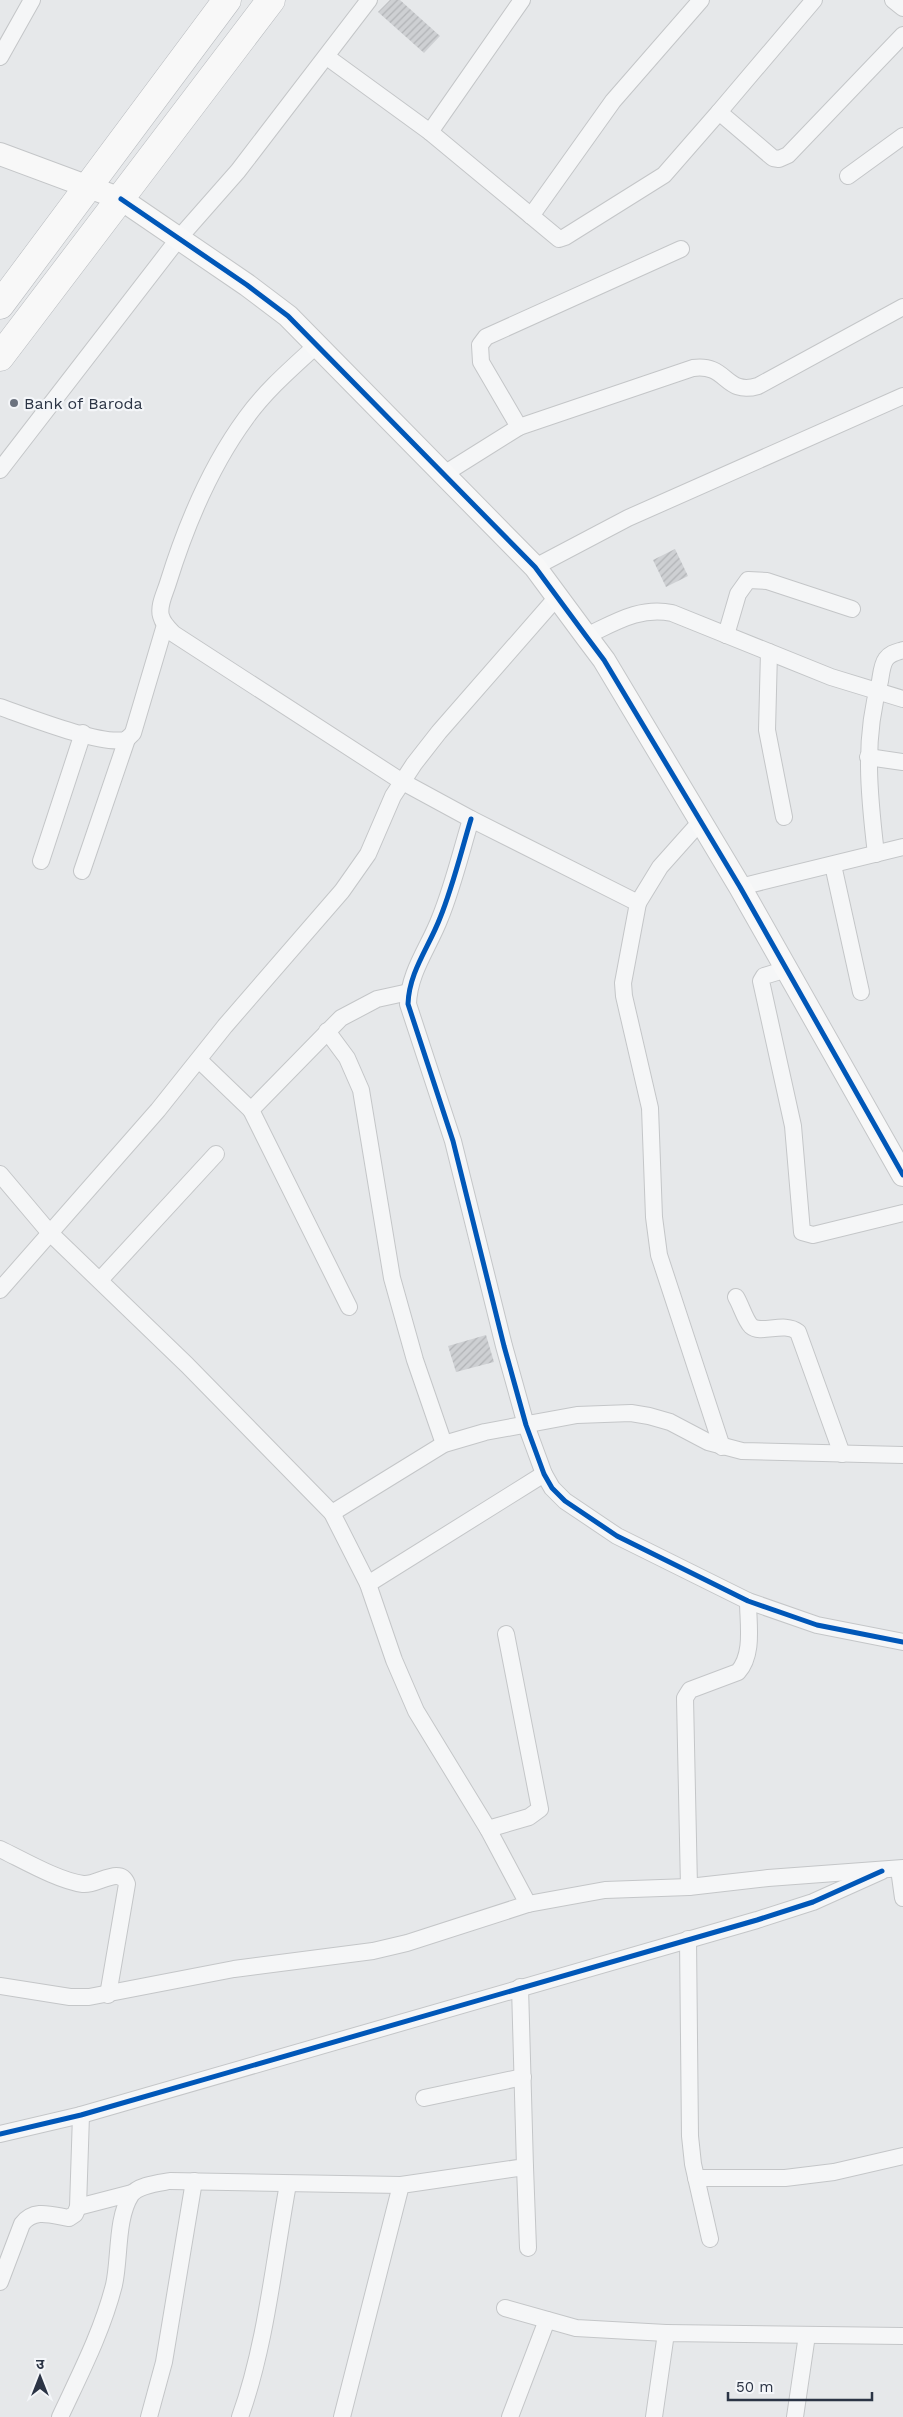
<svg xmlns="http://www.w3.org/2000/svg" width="903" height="2417" font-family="'Work Sans','Noto Sans Devanagari',sans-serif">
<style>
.building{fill:url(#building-hatch)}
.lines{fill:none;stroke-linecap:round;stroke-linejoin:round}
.street-casing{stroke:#c4c6c8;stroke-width:18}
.secondary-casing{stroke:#c4c6c8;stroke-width:24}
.highway-casing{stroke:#b8bbbf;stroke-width:29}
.street{stroke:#f5f6f7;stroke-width:16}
.secondary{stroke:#f8f8f8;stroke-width:22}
.highway{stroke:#f8f8f8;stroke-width:28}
.cycleway-casing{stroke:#f4f6f9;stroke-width:8}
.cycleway{stroke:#0057b8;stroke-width:5}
.poi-dot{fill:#6c737f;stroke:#f4f6f9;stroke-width:2}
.labels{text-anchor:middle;stroke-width:4.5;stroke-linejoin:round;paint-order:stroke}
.poi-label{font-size:16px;fill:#2b3445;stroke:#f4f6f9;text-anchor:start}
</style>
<defs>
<pattern id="building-hatch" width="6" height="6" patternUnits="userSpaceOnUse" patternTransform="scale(1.25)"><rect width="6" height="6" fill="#ced0d3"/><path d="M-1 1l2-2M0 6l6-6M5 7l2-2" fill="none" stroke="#b1b3b6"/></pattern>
</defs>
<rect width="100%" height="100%" fill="#e6e8ea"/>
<g class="building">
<polygon points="390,0 400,0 440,36 424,53 378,12"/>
<polygon points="675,549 688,576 666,587 653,560"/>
<polygon points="486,1335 494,1362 456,1372 448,1346"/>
</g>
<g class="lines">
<defs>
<g id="street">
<polyline points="814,0 719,112 773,158 779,159 788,155 903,35"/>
<polyline points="893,0 903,8"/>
<polyline points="0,57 32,0"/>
<polyline points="327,57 430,132 559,239 565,237 664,175 719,112"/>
<polyline points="430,132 522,0"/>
<polyline points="848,176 903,136"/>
<polyline points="531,216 613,101 701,0"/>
<path d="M318,344C293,367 266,390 246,418C210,467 186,525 168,583C165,593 158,606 161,616C163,624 169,629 174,634L401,781L471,819L638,903L660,867L701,821"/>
<polyline points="519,427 481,362 480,345 486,337 681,249"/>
<polyline points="0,470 179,238 238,171 369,0"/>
<path d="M444,474L519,427L693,368C728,363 724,396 758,386L903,307"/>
<polyline points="535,567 628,518 903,396"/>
<polyline points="726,635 738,594 748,580 767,581 852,609"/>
<path d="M586,636C614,623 640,606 672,613L831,677L903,699"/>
<polyline points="769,652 767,730 784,817"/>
<path d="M0,707C26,716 99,745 124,740C128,739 130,736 133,733L165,625"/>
<polyline points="868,757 903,762"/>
<path d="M471,819C461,852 453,886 440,918C429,947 409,972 408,1004L453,1141L504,1346L526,1425L544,1474L552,1488L565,1501L617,1536L748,1601L817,1625L903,1642"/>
<path d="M876,854C869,795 863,739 880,681C881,675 882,664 886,659C890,653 897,652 903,650"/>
<polyline points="41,861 83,733"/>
<polyline points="833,865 861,992"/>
<polyline points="82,871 127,739"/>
<polyline points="740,887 903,847"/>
<polyline points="638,903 623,983 624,996 650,1108 654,1217 659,1255 722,1447"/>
<polyline points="787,969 764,976 761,981 793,1126 802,1232 813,1235 903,1213"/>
<polyline points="327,1031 347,1058 361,1090 392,1278 415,1360 444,1444"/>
<polyline points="199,1060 251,1110 341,1018 377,999 409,992"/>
<polyline points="251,1110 349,1307"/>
<polyline points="0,1174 49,1232 187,1365 332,1513 368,1584 394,1660 416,1711 488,1829 528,1904"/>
<polyline points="100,1280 216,1154"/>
<polyline points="0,1290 158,1110 225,1026 342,891 368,854 393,796 414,764 439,732 557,597"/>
<path d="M736,1297C741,1305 745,1320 751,1326C761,1335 784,1321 798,1332L842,1454"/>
<polyline points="332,1513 444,1444 485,1432 577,1415 631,1413 649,1416 670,1422 708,1442 742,1451 903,1455"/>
<polyline points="368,1584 544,1474"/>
<polyline points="488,1829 529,1817 540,1809 506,1634"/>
<path d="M0,1849C23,1860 59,1881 83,1884C97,1886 120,1865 127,1884L108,1995"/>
<polyline points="899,1869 903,1898"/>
<path d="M689,1887L685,1698L690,1690L738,1672C754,1654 748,1624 748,1601"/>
<polyline points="688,1939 690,2136 693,2164 710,2239"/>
<polyline points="0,1986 70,1997 89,1997 234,1969 373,1951 407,1943 528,1904 605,1890 689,1887 768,1878 903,1868"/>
<polyline points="424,2098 523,2077"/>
<polyline points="0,2134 81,2115 757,1920 813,1902 882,1871"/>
<polyline points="525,2167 528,2248"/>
<polyline points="696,2178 785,2178 834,2172 903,2156"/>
<polyline points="78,2207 132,2193"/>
<path d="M0,2282L22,2224C34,2208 51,2215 69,2218L75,2214L78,2207L81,2115"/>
<polyline points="505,2308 576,2328 666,2333"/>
<path d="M60,2417C80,2374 102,2332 114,2285C120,2259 116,2218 131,2195C138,2185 159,2183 170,2181L401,2185"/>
<polyline points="149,2417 164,2362 194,2181"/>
<path d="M240,2417C266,2345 274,2260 288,2184"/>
<polyline points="342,2417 401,2185 525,2167 520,1987"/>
<polyline points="510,2417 547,2320"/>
<polyline points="654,2417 666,2333 903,2336"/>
<polyline points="795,2417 807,2335"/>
</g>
<polyline id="secondary" points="0,154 121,199 247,285 288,316 535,567 586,636 604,660 740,887 903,1175"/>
<g id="highway">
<polyline points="0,305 227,0"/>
<polyline points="0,357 271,0"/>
</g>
</defs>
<use href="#street" class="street-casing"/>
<use href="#secondary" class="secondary-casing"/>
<use href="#highway" class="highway-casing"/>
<use href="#street" class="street"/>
<use href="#secondary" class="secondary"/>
<use href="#highway" class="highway"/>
<defs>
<g id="cycleway">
<polyline points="121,199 247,285 288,316 535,567 586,636 604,660 740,887 903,1175"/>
<path d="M471,819C461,852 453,886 440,918C429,947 409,972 408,1004L453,1141L504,1346L526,1425L544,1474L552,1488L565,1501L617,1536L748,1601L817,1625L903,1642"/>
<polyline points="0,2134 81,2115 757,1920 813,1902 882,1871"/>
</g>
</defs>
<use href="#cycleway" class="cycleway-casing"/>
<use href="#cycleway" class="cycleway"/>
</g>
<circle class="poi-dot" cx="14" cy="403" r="5"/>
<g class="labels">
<g class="poi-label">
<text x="24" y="409">Bank of Baroda</text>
</g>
</g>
<g transform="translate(40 2377)" stroke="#f4f6f9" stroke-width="4" paint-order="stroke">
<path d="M0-4L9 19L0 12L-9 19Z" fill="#2b3445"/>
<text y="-8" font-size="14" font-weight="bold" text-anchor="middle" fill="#2b3445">उ</text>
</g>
<path d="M728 2392v8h144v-8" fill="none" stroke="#2b3445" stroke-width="2.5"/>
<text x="736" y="2392" font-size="15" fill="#2b3445" stroke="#f4f6f9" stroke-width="4" paint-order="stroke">50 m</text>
</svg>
